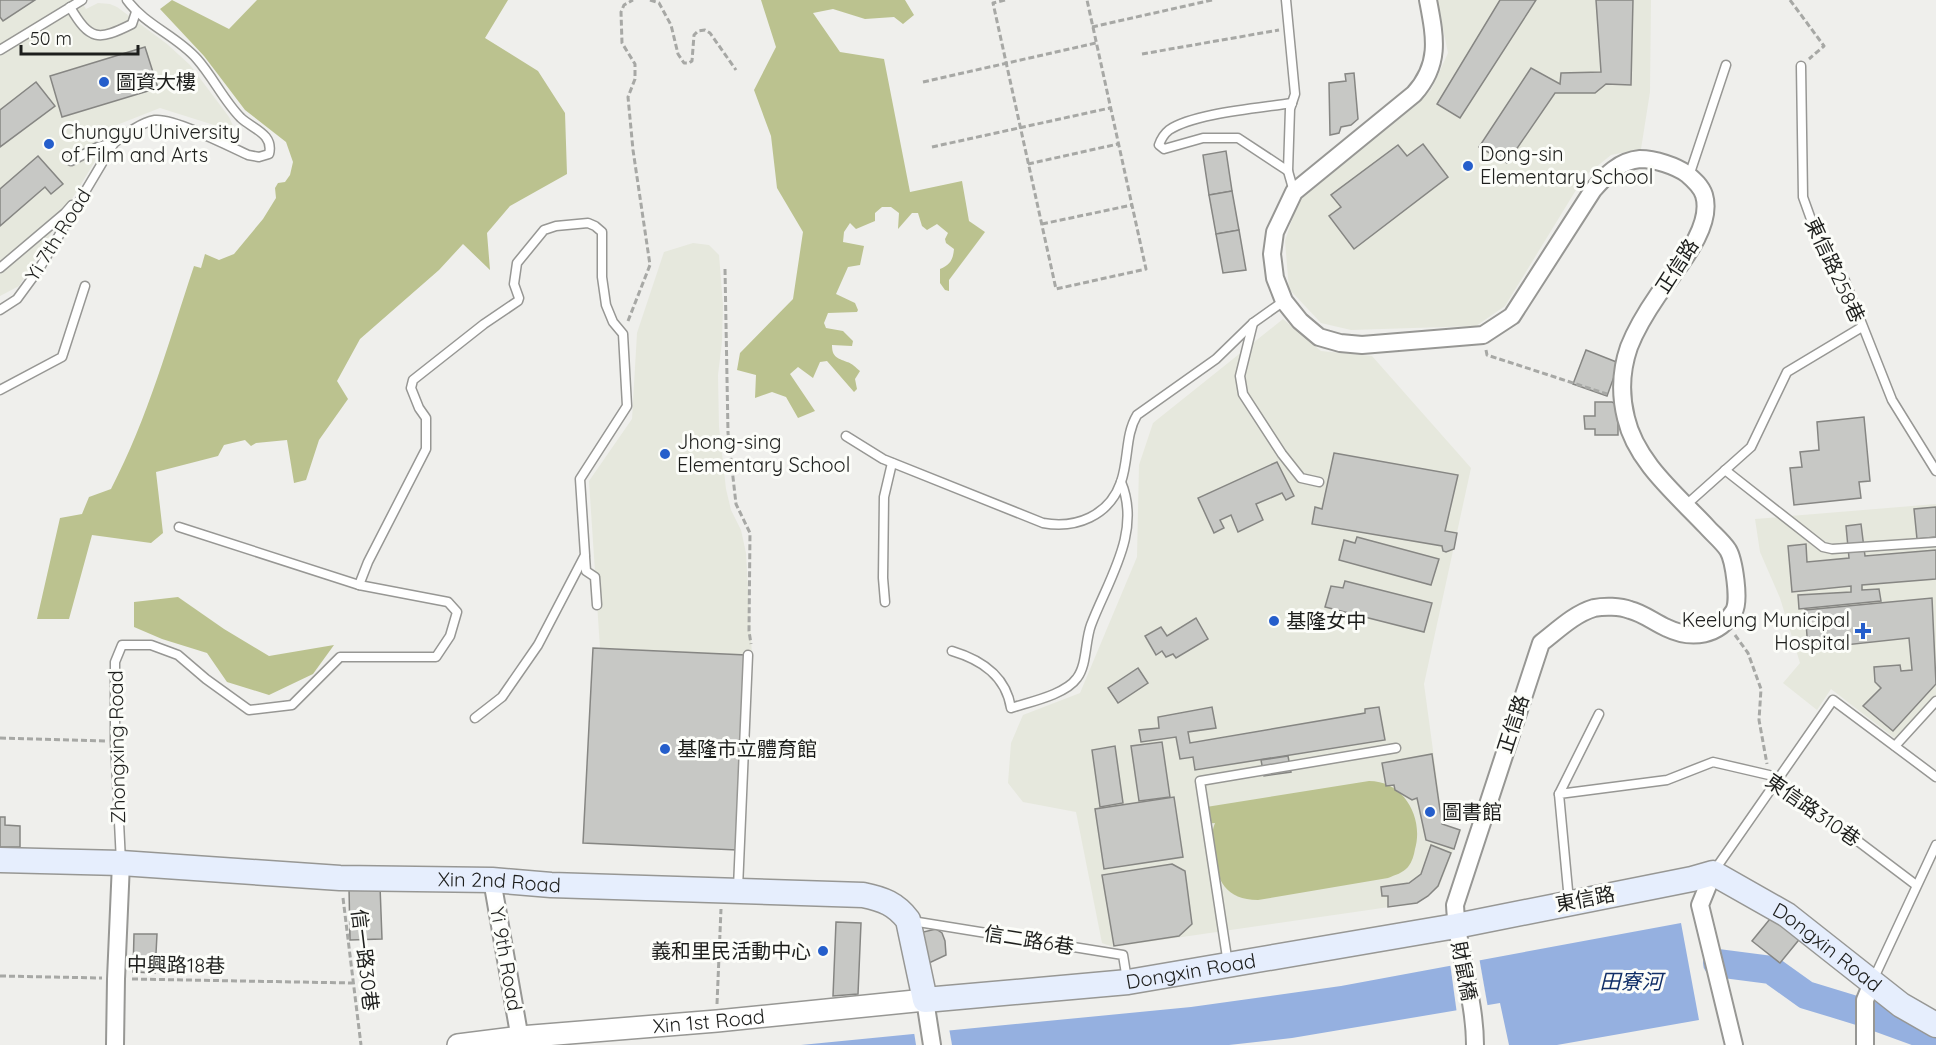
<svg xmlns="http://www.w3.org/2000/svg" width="1936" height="1045" font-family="Quicksand,'Noto Sans TC',sans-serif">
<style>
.built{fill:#e6e8dd}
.green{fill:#bbc28f}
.water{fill:#95b0e0}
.pier{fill:#efefec}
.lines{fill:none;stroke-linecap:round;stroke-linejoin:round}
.river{stroke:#95b0e0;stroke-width:28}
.building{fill:#c7c8c5;stroke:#868683;stroke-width:1.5}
.service-casing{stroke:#979794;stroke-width:11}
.minor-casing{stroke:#979794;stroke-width:20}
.tertiary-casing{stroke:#979794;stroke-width:24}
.secondary-casing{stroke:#979794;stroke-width:27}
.path{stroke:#a7a8a5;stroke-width:3;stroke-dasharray:6 3;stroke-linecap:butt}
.service{stroke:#fff;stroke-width:8}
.minor{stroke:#fff;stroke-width:16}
.tertiary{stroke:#fff;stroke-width:21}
.secondary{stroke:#e6eefd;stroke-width:24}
.poi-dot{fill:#255ecb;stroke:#fcfdf9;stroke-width:2}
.labels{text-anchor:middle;stroke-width:6;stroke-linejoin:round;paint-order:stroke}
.poi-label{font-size:20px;fill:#1d1e1c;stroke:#fcfdf9;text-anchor:start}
.street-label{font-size:20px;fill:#1d1e1c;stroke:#fcfdf9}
.water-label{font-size:21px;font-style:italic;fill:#102e67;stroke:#fcfdf9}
</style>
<rect width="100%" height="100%" fill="#efefec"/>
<g class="built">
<polygon points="0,0 80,0 86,9 98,3 110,4 117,7 167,44 190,65 229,117 236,132 160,108 94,134 100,153 19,286 0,296"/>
<polygon points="1437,0 1651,0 1650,92 1641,149 1611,155 1584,177 1505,306 1476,326 1351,330 1321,323 1289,289 1285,241 1299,198 1431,90 1448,53"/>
<polygon points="693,243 709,245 719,255 723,305 722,342 718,375 719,427 726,489 731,510 741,530 746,553 752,655 600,648 589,481 632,419 637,333 664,252"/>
<polygon points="1283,319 1321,351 1372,356 1471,468 1424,684 1443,824 1461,830 1439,887 1417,903 1113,947 1102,943 1076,812 1023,802 1008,783 1011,743 1023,715 1080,693 1137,557 1139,465 1153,423"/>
<polygon points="1936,504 1936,696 1897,740 1831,689 1817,710 1783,683 1800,663 1780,598 1760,552 1755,519"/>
</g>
<g class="green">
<path d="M172,0L229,29L257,0H508L485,38L538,71L565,113L567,174L510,206L487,233L490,270L463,244L439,270L360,339L337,381L348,399L319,440L306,480L294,483L287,440L256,443L251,446L245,440L224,445L218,456L156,472L163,533L151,543L92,535L69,619H37L60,518L82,514L89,497L111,489C148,418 169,341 194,266L201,268L205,254L219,260L234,254L263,219L276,198L275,188L278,183L285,182L290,175L293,162L286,142L245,110L204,56L160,9Z"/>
<path d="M761,0H905L914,15L903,24L894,17L865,19L833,9L813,13L840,52L884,59L910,192L962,181L969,221L985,232L949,280V291L945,290L940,283V269C950,265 953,260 954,249L946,243L945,239L948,233L937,224L927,230L922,226L918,213H912L898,229L899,213L891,207H882L875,213V221L856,229L850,223L844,232L843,242L864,246L860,265L848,267L836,294L855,303L858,310L857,312L828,313L824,323L826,328L843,331L853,341L852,346L832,345C832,357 837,358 847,362C852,363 856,368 860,371L855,379L857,389L854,392L827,361L820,362L813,378L798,367L790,374L815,411L798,418L786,397L772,392L755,398L756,375L737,370L740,353L793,299L803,232L777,188L771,136L754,90L776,47Z"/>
<polygon points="178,597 224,629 269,656 334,645 313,674 269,695 227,682 207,653 162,639 134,627 134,602"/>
<path d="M1369,781C1404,781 1424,818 1415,849C1414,855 1412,862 1408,867C1403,873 1395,875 1388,878L1258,900C1226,900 1216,880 1213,851C1212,840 1211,833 1215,823L1203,824L1200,808Z"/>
</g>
<polygon class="water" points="1681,923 1699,1020 1557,1045 1509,1045 1500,1003 1292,1038 1229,1045 801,1045 1191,1007 1341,986"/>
<g class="pier">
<polygon points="1479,957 1488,1008 1457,1014 1450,963"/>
<polygon points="949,1028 952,1045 916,1045 914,1032"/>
</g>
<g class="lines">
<polyline class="river" points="1717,963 1771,970 1806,995 1865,1013 1917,1032 1936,1042"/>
</g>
<g class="building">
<polygon points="0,0 35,0 3,21 0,17"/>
<polygon points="1500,0 1536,0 1460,118 1437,104"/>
<polygon points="1596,0 1633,0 1631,85 1606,84 1595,93 1555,93 1507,163 1479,147 1531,68 1560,84 1561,73 1601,72"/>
<polygon points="145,47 158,88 62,117 50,76"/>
<polygon points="1354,73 1358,119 1351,125 1341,127 1339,133 1330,135 1329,83 1346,81 1345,74"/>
<polygon points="36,82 55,106 0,147 0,110"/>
<polygon points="1423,144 1448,177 1354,249 1329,216 1341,207 1331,195 1398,145 1407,156"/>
<polygon points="1226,151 1232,191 1209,195 1203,155"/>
<polygon points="38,156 63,184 51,194 45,187 0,226 0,189"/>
<polygon points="1232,191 1239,230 1216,234 1209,195"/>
<polygon points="1239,230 1246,270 1223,273 1216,234"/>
<polygon points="1586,350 1619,363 1607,396 1573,384"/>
<polygon points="1595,402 1612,402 1618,405 1618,435 1595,435 1595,429 1585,429 1584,416 1595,416"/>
<polygon points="1864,417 1870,481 1859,482 1861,498 1794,505 1790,468 1802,467 1800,452 1819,450 1817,422"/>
<polygon points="1334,453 1458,475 1445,531 1457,533 1454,549 1446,552 1443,551 1442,546 1312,524 1315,507 1322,509"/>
<polygon points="1277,462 1294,496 1286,500 1282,493 1256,504 1263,520 1238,532 1231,515 1220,520 1224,528 1214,533 1198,498"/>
<polygon points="1936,507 1936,537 1917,539 1914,509"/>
<polygon points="1861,524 1865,556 1936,550 1936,579 1862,585 1862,590 1879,589 1881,601 1799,609 1798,595 1851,592 1851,586 1792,592 1788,546 1806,544 1807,562 1849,558 1846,526"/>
<polygon points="1357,537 1439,559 1431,585 1339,560 1344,540 1355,543"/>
<polygon points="1345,581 1432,603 1424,632 1325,607 1331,586 1343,588"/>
<polygon points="1932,598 1936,684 1893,731 1863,706 1881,688 1875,682 1874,667 1900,665 1901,671 1912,670 1909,638 1808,649 1805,610"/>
<polygon points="1196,618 1208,639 1176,658 1173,654 1166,657 1162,651 1156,655 1145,636 1161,627 1167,636"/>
<polygon points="593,648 746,655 737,850 583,843"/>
<polygon points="1138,668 1148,683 1118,703 1108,688"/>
<polygon points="1212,707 1216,728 1188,732 1190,743 1365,713 1365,709 1379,707 1385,740 1195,770 1193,757 1180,759 1176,737 1141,742 1139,730 1159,728 1158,717"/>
<polygon points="1162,742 1170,797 1139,801 1131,746"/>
<polygon points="1115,746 1123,803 1100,807 1092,750"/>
<polygon points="1432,754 1442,824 1460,830 1454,849 1426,840 1417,798 1412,800 1395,790 1394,785 1386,786 1382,763"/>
<polygon points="1288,756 1291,772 1264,776 1261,760"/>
<polygon points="1174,797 1183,857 1104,869 1095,809"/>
<polygon points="0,817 5,817 5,825 20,826 20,847 0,847"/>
<polygon points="1431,845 1451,853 1438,886 1428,896 1417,903 1388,907 1388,896 1382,896 1381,887 1409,883 1421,874"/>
<polygon points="1172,864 1185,871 1192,924 1179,936 1114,946 1102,875"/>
<polygon points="380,886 382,939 350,940 349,887"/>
<polygon points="1774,914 1802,936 1780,963 1752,941"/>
<polygon points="836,922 861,923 858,994 833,996"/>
<polygon points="936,929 942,933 945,941 946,955 927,964 919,933"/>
<polygon points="134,934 157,934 155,973 133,972"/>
</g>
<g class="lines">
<defs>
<g id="service">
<polyline points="1286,0 1295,94 1290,109 1288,171 1294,192"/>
<path d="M70,7C90,41 98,41 132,24L136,12"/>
<polyline points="0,50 82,0"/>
<polyline points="1801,66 1803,197 1817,236 1845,281 1892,400 1936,471"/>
<polyline points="71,161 98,147 114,143"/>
<path d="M1288,171L1238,138H1203L1164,149L1159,145C1161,139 1164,134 1169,130C1194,113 1261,108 1292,103"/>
<polyline points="1689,176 1726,65"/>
<polyline points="0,268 65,213 72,205"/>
<path d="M0,310L17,299L39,269L114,143C126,134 140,123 155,120C174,118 229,146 248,155L259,157L269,154C274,134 253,129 241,118C224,101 213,77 197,59C177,36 145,25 127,0"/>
<polyline points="1253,323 1240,376 1243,394 1282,454 1301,478 1319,482"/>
<polyline points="0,390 62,357 85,286"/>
<path d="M846,436L883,459L1043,523C1076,529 1109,516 1121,482C1129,459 1125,435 1137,415L1216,359L1253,323L1284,301"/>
<polyline points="1725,470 1823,547 1832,549 1936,542"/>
<polyline points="1686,505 1751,447 1787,372 1862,327"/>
<polyline points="585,557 586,571 595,577 597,605"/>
<polyline points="359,585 368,562 426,449 426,418 419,408 411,388 413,380 484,324 518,301 519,298 514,284 517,263 544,230 556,226 588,223 595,226 602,232 602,277 606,305 613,322 623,334 627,406 580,479 585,555 538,645 502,697 475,718"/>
<polyline points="885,602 883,578 884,497 892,463"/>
<path d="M952,651C982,660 1006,676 1011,708C1029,702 1065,695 1077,678C1087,665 1085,641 1091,625C1108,580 1142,532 1121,482"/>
<polyline points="1895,746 1936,701"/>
<polyline points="1559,794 1599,714"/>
<polyline points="121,862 115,741 115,662 122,645 151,645 178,655 206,679 249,710 292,705 340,657 436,657 450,636 457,612 448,602 359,585 179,527"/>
<polyline points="1714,871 1833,700 1936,777"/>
<polyline points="738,888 748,655"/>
<polyline points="1569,901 1559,794 1667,780 1713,762 1769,775 1777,780 1916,885"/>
<polyline points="912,921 1123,955 1127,980"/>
<polyline points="1228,964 1200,781 1396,748"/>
<polyline points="1873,980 1936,845"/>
</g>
<g id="minor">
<path d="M1428,0C1435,37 1441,64 1414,94L1294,192L1275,232L1272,254L1275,278L1284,301L1300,321L1319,337L1340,343L1362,345L1483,335L1512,316L1593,190C1606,175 1619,161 1640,159C1655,159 1676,166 1687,174C1694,180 1701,186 1704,195C1714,228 1675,270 1658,295C1647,311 1636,329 1629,347C1621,370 1620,394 1626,418C1636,462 1677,495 1706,526C1713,534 1722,541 1728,550C1734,560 1740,601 1734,611C1719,636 1692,640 1667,628C1655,623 1643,613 1630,610C1620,606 1604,606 1594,608C1574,614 1558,630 1541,643L1455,905C1457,952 1475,998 1475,1045"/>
<polyline points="1713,873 1700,905 1734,1045"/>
<polyline points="492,880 521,1045"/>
<polyline points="925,1000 932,1045"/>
<polyline points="115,1045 116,979 121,863"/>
<polyline points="1865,1045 1865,1000 1872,983"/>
</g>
<g id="tertiary">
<path id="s1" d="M458,1045L520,1037L717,1021L925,1000"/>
</g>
<g id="secondary">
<path id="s2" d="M0,860L121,863L340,878L492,880L551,885L863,895C883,899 896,904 908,920L925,1000L1128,982L1456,926L1692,879L1713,873L1787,915L1901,1005L1936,1025"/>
</g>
</defs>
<use href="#service" class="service-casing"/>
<use href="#minor" class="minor-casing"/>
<use href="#tertiary" class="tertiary-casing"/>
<use href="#secondary" class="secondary-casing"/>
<g class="path">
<polyline points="650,0 659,3 671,25 678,54 684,63 689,63 692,61 694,35 698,31 705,30 710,33 736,70"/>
<polyline points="1005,0 993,3 1056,289 1146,269 1087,0"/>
<polyline points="1790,0 1824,46 1809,59"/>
<polyline points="1092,27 1212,0"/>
<polyline points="1142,54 1279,30"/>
<polyline points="923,82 1096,43"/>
<polyline points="932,147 1110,108"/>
<polyline points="1028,164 1118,144"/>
<polyline points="1042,224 1132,205"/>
<polyline points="725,269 728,433 736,504 750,533 749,631 751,644"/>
<polyline points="628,321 650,265 633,150 628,97 635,79 635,64 622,43 621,12 624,5 633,0"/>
<polyline points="1486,350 1487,355 1607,394"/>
<polyline points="1735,635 1748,653 1761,689 1759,720 1767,764"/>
<polyline points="0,738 105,741"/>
<polyline points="343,898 361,1045"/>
<polyline points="0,976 102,978"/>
<polyline points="132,979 352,983"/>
<polyline points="717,1004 721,909"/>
</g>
<use href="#service" class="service"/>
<use href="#minor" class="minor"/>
<use href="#tertiary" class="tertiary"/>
<use href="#secondary" class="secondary"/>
</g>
<g class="poi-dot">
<circle cx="104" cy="82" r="6"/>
<circle cx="49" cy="144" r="6"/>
<circle cx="1468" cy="166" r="6"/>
<circle cx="665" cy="454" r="6"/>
<circle cx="1274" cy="621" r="6"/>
<path d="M1860 622h6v6h6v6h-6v6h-6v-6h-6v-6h6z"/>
<circle cx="665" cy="749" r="6"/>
<circle cx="1430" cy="812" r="6"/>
<circle cx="823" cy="951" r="6"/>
</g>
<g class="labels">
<g class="poi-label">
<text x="116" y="89">圖資大樓</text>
<text x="61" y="139">Chungyu University<tspan x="61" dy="23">of Film and Arts</tspan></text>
<text x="1480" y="161">Dong-sin<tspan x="1480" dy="23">Elementary School</tspan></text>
<text x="677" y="449">Jhong-sing<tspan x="677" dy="23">Elementary School</tspan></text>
<text x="1850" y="627" text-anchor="end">Keelung Municipal<tspan x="1850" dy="23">Hospital</tspan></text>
<text x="1286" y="628">基隆女中</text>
<text x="677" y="756">基隆市立體育館</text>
<text x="1442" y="819">圖書館</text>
<text x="811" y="958" text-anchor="end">義和里民活動中心</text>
</g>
<g class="street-label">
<text transform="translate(58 235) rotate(-58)" y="7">Yi 7th Road</text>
<text transform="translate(1677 266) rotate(-57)" y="7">正信路</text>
<text transform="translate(1835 270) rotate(65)" y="7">東信路258巷</text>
<text transform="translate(1513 724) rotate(-72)" y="7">正信路</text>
<text transform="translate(117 747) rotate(-91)" y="7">Zhongxing Road</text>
<text transform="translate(1813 810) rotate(35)" y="7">東信路310巷</text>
<text dy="7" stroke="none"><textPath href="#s2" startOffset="500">Xin 2nd Road</textPath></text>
<text transform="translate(1585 899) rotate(-11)" y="7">東信路</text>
<text transform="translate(1029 940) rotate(9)" y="7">信二路6巷</text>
<text dy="7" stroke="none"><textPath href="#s2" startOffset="1934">Dongxin Road</textPath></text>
<text transform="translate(506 959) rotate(80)" y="7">Yi 9th Road</text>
<text transform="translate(365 960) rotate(83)" y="7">信一路30巷</text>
<text transform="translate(176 965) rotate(1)" y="7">中興路18巷</text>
<text dy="7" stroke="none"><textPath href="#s2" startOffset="1266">Dongxin Road</textPath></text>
<text transform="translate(1464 971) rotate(79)" y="7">財鼠橋</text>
<text dy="7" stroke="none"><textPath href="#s1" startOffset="252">Xin 1st Road</textPath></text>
</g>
<g class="water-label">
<text x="1631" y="989">田寮河</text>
</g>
</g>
<path d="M21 45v9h117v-9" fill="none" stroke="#1d1e1c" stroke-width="3"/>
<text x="30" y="45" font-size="18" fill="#1d1e1c" stroke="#fcfdf9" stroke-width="4.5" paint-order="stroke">50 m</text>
</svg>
